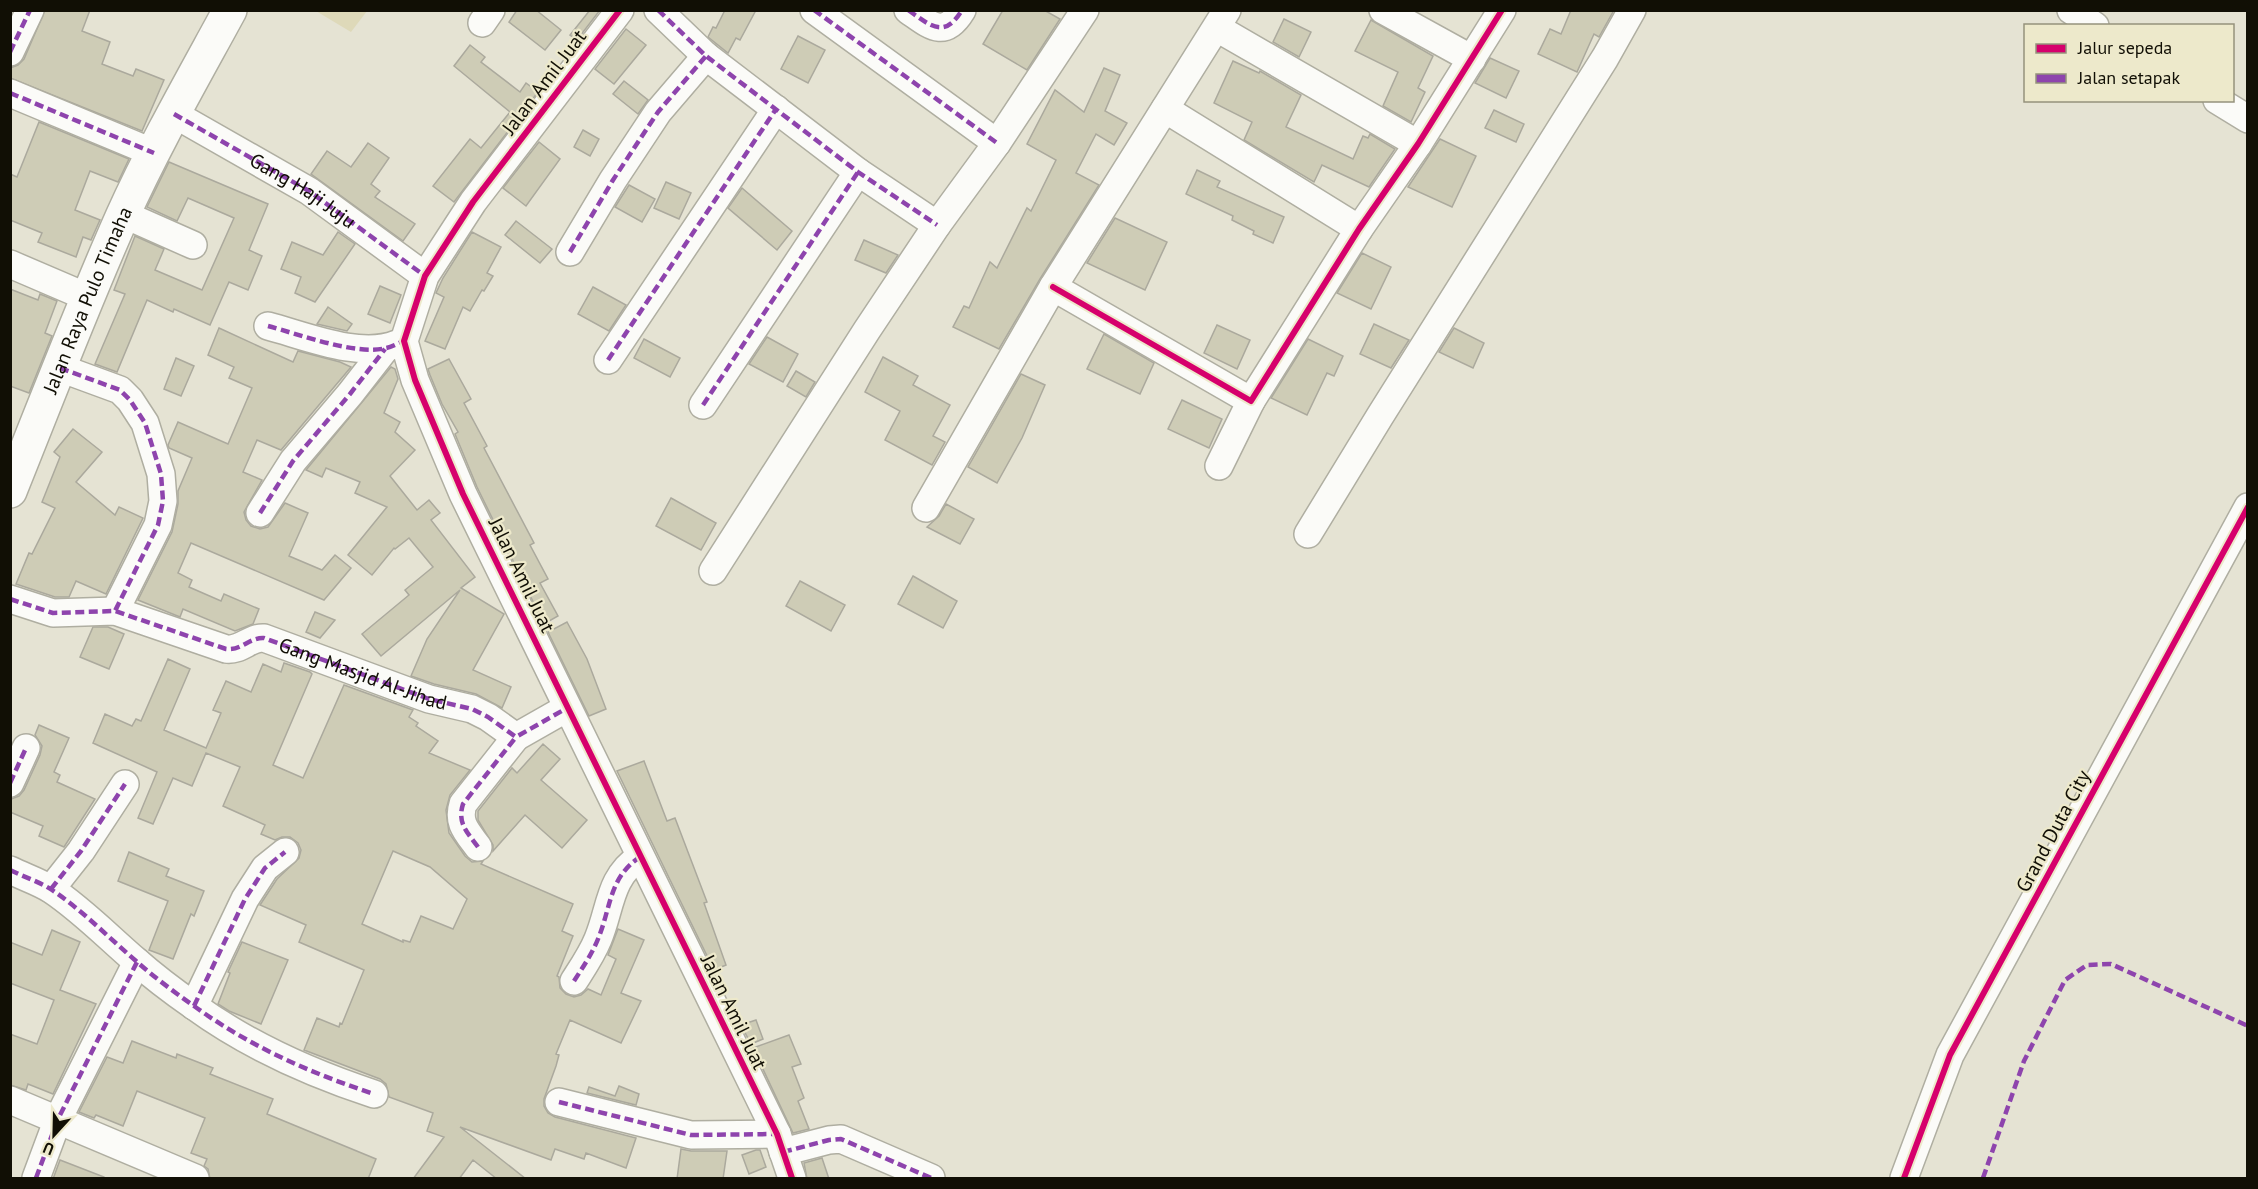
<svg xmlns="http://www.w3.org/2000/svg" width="2258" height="1189" font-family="'PT Sans',sans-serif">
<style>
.green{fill:#ded9b9}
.building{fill:#ceccb6;stroke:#aba99d;stroke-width:1.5;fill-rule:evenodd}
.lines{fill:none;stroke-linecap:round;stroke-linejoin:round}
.minor-casing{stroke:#afaea1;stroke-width:30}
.tertiary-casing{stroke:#afaea1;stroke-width:36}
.minor{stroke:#fbfbf8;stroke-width:27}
.tertiary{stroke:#fbfbf8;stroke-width:33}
.quiet{stroke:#8e44ad;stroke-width:4.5;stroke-dasharray:9 4.5;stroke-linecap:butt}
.cycleway-casing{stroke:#ede9cb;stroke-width:10}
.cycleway{stroke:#d6006c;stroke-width:6}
.labels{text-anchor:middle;stroke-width:4.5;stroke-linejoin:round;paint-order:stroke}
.street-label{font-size:20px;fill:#110f05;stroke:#ede9cb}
</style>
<rect width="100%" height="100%" fill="#e5e3d3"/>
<polygon class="green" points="316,11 367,11 351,32"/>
<g class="building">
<polygon points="45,10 90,10 82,31 110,42 102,64 133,76 136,69 164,80 142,131 10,78 10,68 18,65 24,59"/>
<polygon points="517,10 536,10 561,30 545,50 509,22"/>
<polygon points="590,10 600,10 577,40 570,35"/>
<polygon points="725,10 756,10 740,40 736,38 728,53 708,37 713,27 716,28"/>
<polygon points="1003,10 1044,10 1060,19 1027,70 983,44"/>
<polygon points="1571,10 1614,10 1599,37 1594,34 1577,72 1538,54 1550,29 1561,34"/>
<polygon points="1284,19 1311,32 1299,57 1273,42"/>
<polygon points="1371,20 1433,56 1418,88 1425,92 1411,122 1383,106 1398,72 1355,51"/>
<polygon points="626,29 646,45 614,84 595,69"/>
<polygon points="798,36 825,50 808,83 781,69"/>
<polygon points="470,45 485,57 481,62 520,92 526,83 538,92 454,202 433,186 470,139 481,148 510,112 454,66"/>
<polygon points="1490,58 1519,71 1506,98 1475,83"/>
<polygon points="1233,61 1259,73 1260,71 1301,95 1286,127 1353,159 1363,136 1368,138 1370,134 1395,149 1369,187 1322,165 1314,182 1244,140 1252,122 1214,103"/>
<polygon points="1104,68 1120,75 1105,111 1127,123 1114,145 1096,134 1076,173 1099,185 1040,279 999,349 953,327 964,306 969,308 990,262 997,268 1027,208 1031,211 1056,160 1027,144 1055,90 1084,112"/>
<polygon points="624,81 648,100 638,114 613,94"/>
<polygon points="1494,110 1524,124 1516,142 1485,128"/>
<polygon points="39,122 129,159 118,182 90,171 75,210 100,220 91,240 83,237 76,257 38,242 42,233 10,220 10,174 17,177"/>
<polygon points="583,130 599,139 590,156 574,147"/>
<polygon points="1440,139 1476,156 1452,207 1408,187"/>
<polygon points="539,142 560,159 526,206 503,188"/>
<polygon points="368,143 389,158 371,184 380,191 375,197 415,224 403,241 311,174 327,151 351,167"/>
<polygon points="169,162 268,204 249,250 262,256 248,290 229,282 210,325 174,309 173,312 147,300 117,372 95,364 125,294 114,290 135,236 164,249 155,270 202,290 234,218 188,198 177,221 147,207"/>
<polygon points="1197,170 1220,181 1217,187 1284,217 1273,243 1253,234 1254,231 1232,220 1233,216 1186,194"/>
<polygon points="666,182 691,193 679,219 654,208"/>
<polygon points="629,185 655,199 642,222 615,207"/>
<polygon points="742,188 792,231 777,250 728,208"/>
<polygon points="1115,218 1167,242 1145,290 1087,263"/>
<polygon points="516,221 552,249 540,263 505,235"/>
<polygon points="338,232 355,244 315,302 295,293 301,277 281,269 292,242 323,255"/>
<polygon points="472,232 501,247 487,273 493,276 484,291 482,290 470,311 463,307 445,349 425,341 444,297 436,293 443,278"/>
<polygon points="864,240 898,255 886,273 855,260"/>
<polygon points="1362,253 1391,267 1371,309 1337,293"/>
<polygon points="380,286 401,295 390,323 368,314"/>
<polygon points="593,287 626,305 609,331 578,314"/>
<polygon points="10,289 38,300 40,294 57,301 45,333 52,336 29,393 10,386"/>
<polygon points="328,307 352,324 347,331 317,324"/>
<polygon points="1374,324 1409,340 1391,368 1360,354"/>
<polygon points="1217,325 1250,340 1237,369 1204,353"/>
<polygon points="219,328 293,362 298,351 340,362 351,367 281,450 257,440 243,472 262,480 244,512 246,520 251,526 260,529 268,527 285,503 308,513 289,556 322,570 335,555 351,568 324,600 191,543 178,573 192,580 189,587 221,601 224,594 259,609 253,624 235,631 183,609 180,617 138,600 172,532 178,504 178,491 192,458 169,448 168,445 178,422 228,444 252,388 229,378 234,367 208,355"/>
<polygon points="1454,328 1484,343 1473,368 1439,352"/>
<polygon points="1104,334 1154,363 1140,394 1087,369"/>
<polygon points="767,337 798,354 783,382 749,364"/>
<polygon points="644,339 680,358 670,377 634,358"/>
<polygon points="1308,339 1343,356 1334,376 1327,373 1307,415 1271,398"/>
<polygon points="883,357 918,376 913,385 950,405 933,436 945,442 932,465 885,440 900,411 865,392"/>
<polygon points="176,358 194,366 181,396 164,389"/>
<polygon points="449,359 471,399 464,403 487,446 484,448 534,543 530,545 548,579 540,583 558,616 544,624 477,487 455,434 458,432 442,404 430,375 428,369"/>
<polygon points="391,367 395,369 398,379 384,413 400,422 395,432 415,450 390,476 417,510 429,500 440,513 431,520 475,577 461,588 504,614 473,670 511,687 502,708 476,694 434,684 411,676 427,639 460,590 381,656 362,634 409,595 405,590 433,567 409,538 395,549 394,548 372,575 348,555 387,507 355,493 360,482 326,468 322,477 306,470"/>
<polygon points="796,371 815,382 806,397 787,386"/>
<polygon points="1021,374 1045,385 1022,438 997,483 968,467"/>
<polygon points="1182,400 1222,419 1209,448 1168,429"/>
<polygon points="73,429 102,452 76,482 115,515 119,507 143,518 106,594 76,581 69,597 55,597 16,584 29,553 32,554 55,508 42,502 60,457 54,452"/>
<polygon points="671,498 716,523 701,550 656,526"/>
<polygon points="946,504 974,519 960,544 927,527 939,516"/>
<polygon points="913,576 957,601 943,628 898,604"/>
<polygon points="800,581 845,605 831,631 786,606"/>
<polygon points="315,612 335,620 320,638 306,632"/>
<polygon points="567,622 587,659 606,709 589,716 548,632"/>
<polygon points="93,627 108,627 124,634 109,669 80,657"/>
<path d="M168,659L190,669L164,730L206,748L221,713L213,710L226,681L251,692L263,664L281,672L284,663L310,672L312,674L273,765L303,778L344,685L413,710L409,717L418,723L416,726L438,741L429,753L470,770L450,795L446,810L449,833L465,856L472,862L483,861L481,864L573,904L562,931L573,936L557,976L559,977L560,988L566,994L574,997L581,995L588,989L601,995L616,959L608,955L618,929L644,940L621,993L641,1001L621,1043L570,1020L556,1054L559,1055L556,1066L544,1099V1106L548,1113L555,1117L636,1138L626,1168L586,1153L584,1159L555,1149L551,1160L460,1127L526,1179H497L473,1160L459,1179H413L444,1137L427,1131L433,1113L389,1097L386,1084L380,1079L304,1050L317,1018L339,1027L340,1023L342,1024L364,970L299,942L306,925L260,905L277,879L299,858L301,850L298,843L290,837H282L275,840L261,834L265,825L223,806L240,767L206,753L192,786L173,778L153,824L138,818L157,772L93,743L105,714L132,726L136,719L141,721ZM393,851L430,867L467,899L453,929L421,916L410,942L403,940V942L362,924Z"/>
<polygon points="39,725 69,738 54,772 60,775 57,782 95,799 64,847 39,836 43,826 10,812 11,799 19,796 24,790 40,755 42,746 35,735"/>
<polygon points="543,744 560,759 541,780 587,820 562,848 525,815 493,851 493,845 478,820 478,811 512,768 517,773"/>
<polygon points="644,761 667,821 675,818 707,902 704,903 726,965 714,970 617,771"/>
<polygon points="129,852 169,869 166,876 204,891 194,916 191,914 173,959 149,950 168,901 118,881"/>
<polygon points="52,930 80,942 60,990 96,1004 53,1094 28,1084 26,1090 10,1085 10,1034 37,1044 54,1000 10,983 10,942 42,955"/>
<polygon points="242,942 288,960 261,1024 229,1011 218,1004 230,973 228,972"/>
<polygon points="756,1020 763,1039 751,1044 741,1025"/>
<polygon points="789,1035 801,1064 792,1067 804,1098 798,1101 809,1129 793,1133 753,1048"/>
<polygon points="132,1041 176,1058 177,1054 213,1068 210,1074 273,1099 267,1114 376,1159 368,1179 210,1179 208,1169 204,1166 207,1159 191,1153 205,1118 137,1091 123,1126 96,1115 94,1118 79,1112 107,1057 123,1063"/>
<polygon points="619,1086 639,1094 636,1105 587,1093 589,1087 615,1096"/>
<polygon points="681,1149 691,1151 727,1151 723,1179 677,1179"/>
<polygon points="756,1150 760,1150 766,1167 749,1174 742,1155"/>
<polygon points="822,1158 829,1179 807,1179 804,1163"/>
<polygon points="60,1160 104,1177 104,1179 53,1179"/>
</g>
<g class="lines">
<defs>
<g id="minor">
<polyline points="620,10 473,202 425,276 404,341 415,380 463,494 777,1134 792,1178"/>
<polyline points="658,10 706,56 858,172 937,225"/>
<polyline points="814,10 997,143"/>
<path d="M908,10C930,25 944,40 962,10"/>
<polyline points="1383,10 1472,59"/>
<polyline points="2071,10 2095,26"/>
<polyline points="482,23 491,10"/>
<polyline points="1217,28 1418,144"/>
<polyline points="10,52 30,10"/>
<polyline points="10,93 154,153"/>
<polyline points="2217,100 2248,119"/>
<polyline points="1165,109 1359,229"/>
<path id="s1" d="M174,114L309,191L425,276"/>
<polyline points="123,214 193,245"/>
<polyline points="570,252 613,180 658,112 706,56"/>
<polyline points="10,264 87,297"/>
<polyline points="1053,287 1251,401 1359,229 1418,144 1502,10"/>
<path d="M268,326C306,336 360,359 397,344"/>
<polyline points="608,360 776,109"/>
<polyline points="60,368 120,390 130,400 145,423 161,474 163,501 158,525 115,611"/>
<polyline points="703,405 858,172"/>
<polyline points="1219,466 1251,401"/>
<polyline points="926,508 1053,287 1227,10"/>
<polyline points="260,513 293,461 350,394 385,349"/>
<polyline points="1308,534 1380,416 1605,58 1632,10"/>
<polyline points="713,571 867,330 937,225 997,143 1085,10"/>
<path d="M10,599L53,613L115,611L226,649C241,651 250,637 264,638L429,699L472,709L488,717L516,737L567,708"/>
<polyline points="10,783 26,748"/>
<path d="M478,847C467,832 457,823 463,804L516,737"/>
<path d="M10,870C24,877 40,882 52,890C82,910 108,937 136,961C154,977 174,992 194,1006C249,1046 310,1073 374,1094"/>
<polyline points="51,889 81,851 125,784"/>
<path d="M574,981C583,967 592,954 598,939C611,908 609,877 640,857"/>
<polyline points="194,1006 245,899 265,868 285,852"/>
<polyline points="10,1100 195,1178"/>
<polyline points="559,1102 691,1135 777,1134"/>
<polyline points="783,1152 829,1140 841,1139 931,1178"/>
<polyline points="36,1178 58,1119 137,962"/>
<polyline points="1904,1178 1950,1055 2248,507"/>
</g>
<g id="tertiary">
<path id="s2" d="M10,491C47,399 82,307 122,217C154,146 193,78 230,10"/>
</g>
</defs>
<use href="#minor" class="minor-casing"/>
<use href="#tertiary" class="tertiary-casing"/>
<use href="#minor" class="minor"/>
<use href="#tertiary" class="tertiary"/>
<g class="quiet">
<polyline points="658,10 706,56 858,172 937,225"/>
<polyline points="814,10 997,143"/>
<path d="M908,10C930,25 944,40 962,10"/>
<polyline points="10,52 30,10"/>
<polyline points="10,93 154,153"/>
<polyline points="174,114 309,191 425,276"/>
<polyline points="570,252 613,180 658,112 706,56"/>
<path d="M268,326C298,334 357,356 386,348C392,347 398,343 404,341"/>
<polyline points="608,360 776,109"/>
<polyline points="60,368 120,390 130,400 145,423 161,474 163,501 158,525 115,611"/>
<polyline points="703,405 858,172"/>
<polyline points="260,513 293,461 350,394 385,349"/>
<path id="s3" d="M10,599L53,613L115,611L226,649C241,651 250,637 264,638L429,699L472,709L488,717L516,737L567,708"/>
<polyline points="10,783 26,748"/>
<path d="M478,847C467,832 457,823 463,804L516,737"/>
<path d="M10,870C24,877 40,882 52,890C82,910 108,937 136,961C154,977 174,992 194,1006C249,1046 310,1073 374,1094"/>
<polyline points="51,889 81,851 125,784"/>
<path d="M574,981C583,967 592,954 598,939C611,908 609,877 640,857"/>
<polyline points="194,1006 245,899 265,868 285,852"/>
<polyline points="559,1102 691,1135 777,1134"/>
<polyline points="783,1152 829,1140 841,1139 931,1178"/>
<polyline points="36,1178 58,1119 137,962"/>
<polyline points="1983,1178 2024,1061 2065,980 2087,965 2111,964 2248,1026"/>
</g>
<defs>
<g id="cycleway">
<polyline points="620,10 473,202 425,276 404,341 415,380 463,494 777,1134 792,1178"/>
<polyline points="1053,287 1251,401 1359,229 1418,144 1502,10"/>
<polyline points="1904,1178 1950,1055 2248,507"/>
</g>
</defs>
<use href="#cycleway" class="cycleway-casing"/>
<use href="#cycleway" class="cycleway"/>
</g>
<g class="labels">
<g class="street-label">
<text transform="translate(544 82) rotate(-53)" y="7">Jalan Amil Juat</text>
<text dy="7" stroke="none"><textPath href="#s1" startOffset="150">Gang Haji Juju</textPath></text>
<text dy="7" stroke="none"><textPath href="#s2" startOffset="206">Jalan Raya Pulo Timaha</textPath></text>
<text transform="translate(522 575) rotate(64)" y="7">Jalan Amil Juat</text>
<text dy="7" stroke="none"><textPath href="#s3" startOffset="370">Gang Masjid Al-Jihad</textPath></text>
<text transform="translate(2053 831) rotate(-62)" y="7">Grand Duta City</text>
<text transform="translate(734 1012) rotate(64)" y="7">Jalan Amil Juat</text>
</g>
</g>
<rect width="2258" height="1189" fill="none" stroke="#110f05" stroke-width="24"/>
<rect x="2024" y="24" width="210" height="78" fill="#ede9cb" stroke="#95927c" stroke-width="1.5"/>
<rect x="2036" y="44" width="30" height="9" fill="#d6006c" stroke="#95927c" stroke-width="1.5"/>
<text x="2078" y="54" font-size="18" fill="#110f05">Jalur sepeda</text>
<rect x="2036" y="74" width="30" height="9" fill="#8e44ad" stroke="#95927c" stroke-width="1.5"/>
<text x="2078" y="84" font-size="18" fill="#110f05">Jalan setapak</text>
<g transform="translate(54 1135) rotate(202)" stroke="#ede9cb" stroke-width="4.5" paint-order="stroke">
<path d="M0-4.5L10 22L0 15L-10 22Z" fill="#110f05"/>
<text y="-9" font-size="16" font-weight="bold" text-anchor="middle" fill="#110f05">U</text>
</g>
</svg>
